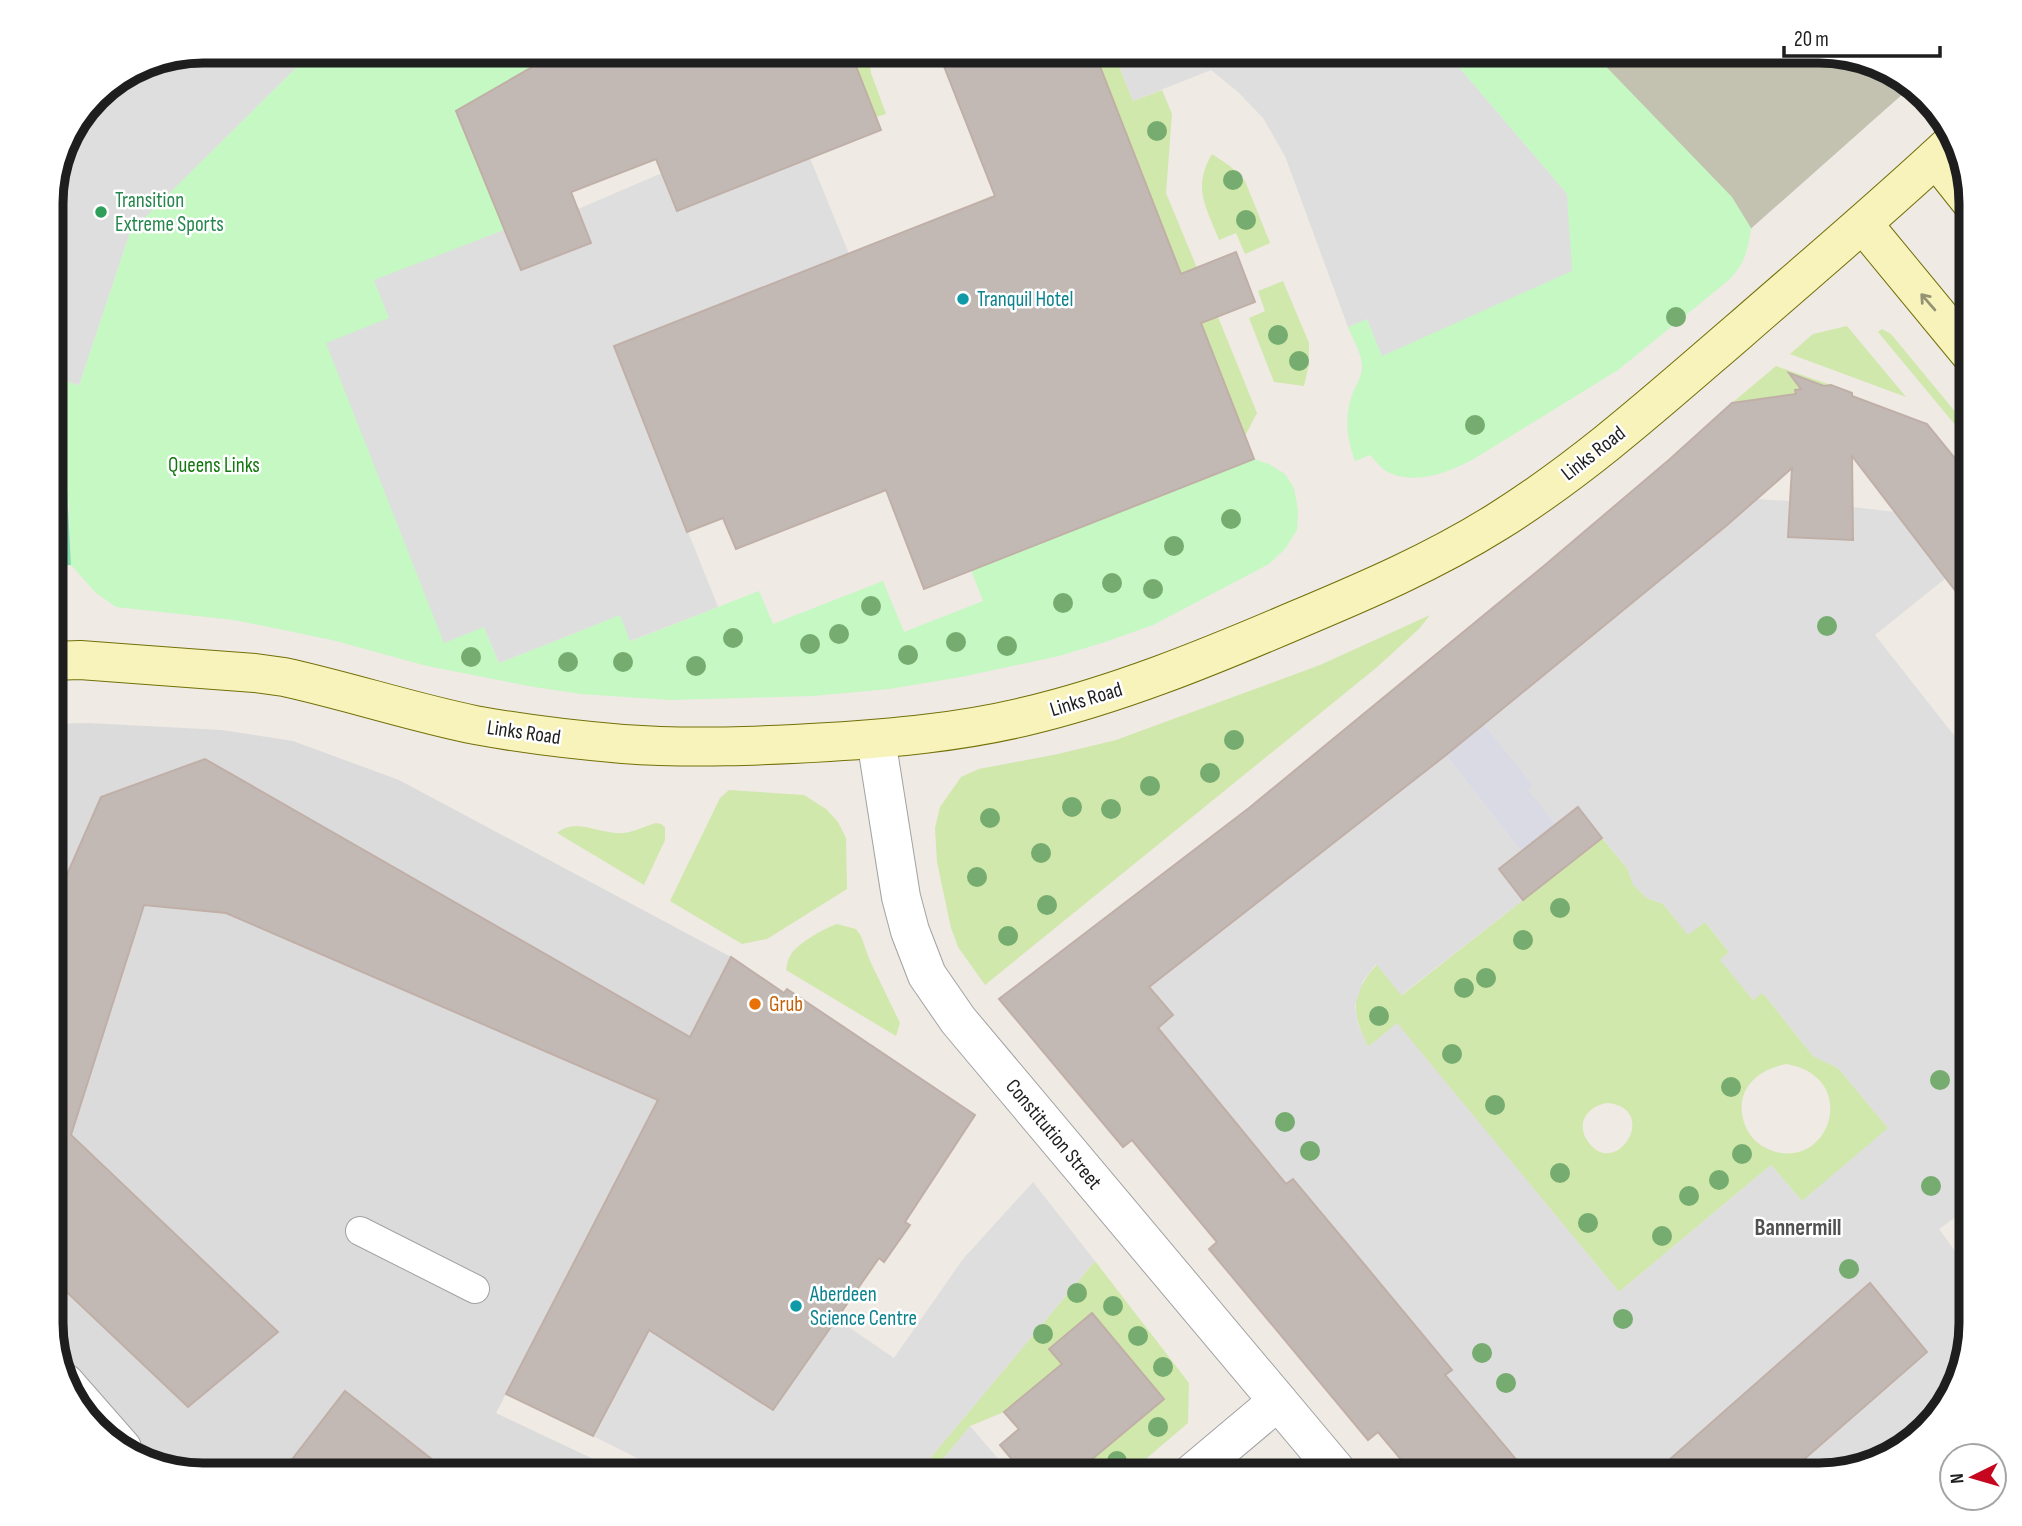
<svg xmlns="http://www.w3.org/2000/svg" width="2022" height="1526" font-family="'Sofia Sans Condensed',sans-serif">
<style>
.residential{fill:#dcdbdb}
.construction{fill:#c3c1b0}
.grass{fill:#d1e8ac;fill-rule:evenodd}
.park{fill:#c5f8c2}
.pitch{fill:#85dcaf}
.parking{fill:#dedede}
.plaza{fill:#d9dae4}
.building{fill:#c3b9b4;stroke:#c0afa7;stroke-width:2}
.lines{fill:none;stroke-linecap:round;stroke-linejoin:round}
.lane-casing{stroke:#a2a2a2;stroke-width:30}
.street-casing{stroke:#a2a2a2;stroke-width:40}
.secondary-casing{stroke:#727008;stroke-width:40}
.lane{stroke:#fff;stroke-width:28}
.street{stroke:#fff;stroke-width:38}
.secondary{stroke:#f7f3ba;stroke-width:38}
.tree{fill:#76ac6f}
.oneway{stroke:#959374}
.leisure-dot{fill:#2e9e5b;stroke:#fff;stroke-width:2.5}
.culture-dot{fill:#0f9aa8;stroke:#fff;stroke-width:2.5}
.food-dot{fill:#e8710a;stroke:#fff;stroke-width:2.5}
.labels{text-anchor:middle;stroke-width:5;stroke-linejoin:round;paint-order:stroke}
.leisure-label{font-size:21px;fill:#27864d;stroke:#fff;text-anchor:start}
.culture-label{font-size:21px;fill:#0d838f;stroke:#fff;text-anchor:start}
.street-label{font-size:21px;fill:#1e1e1e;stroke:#fff}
.park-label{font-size:21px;fill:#13790f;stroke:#fff}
.food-label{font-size:21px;fill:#c56008;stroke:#fff;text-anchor:start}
.neighbourhood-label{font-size:23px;font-weight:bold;fill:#515151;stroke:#fff}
.rim{fill:none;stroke:#1e1e1e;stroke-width:9}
</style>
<rect width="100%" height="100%" fill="#efeae4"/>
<polygon class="residential" points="88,723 222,730 293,741 399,780 731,957 496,1413 627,1475 203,1475 110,1444 67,1391 51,1333 51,724"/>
<polygon class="construction" points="1550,51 1819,51 1914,84 1737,241"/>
<g class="grass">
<polygon points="850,51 868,51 871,73 886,114 876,117"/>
<polygon points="1094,51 1113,51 1133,101 1162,90 1172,114 1166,193 1197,268 1181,274"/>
<path d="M1212,154L1230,166L1245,181L1270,243L1245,254L1236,233L1219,240C1206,206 1192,188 1212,154Z"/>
<polygon points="1283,281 1309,343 1309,364 1304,386 1274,382 1249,318 1265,311 1258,291"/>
<polygon points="1218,317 1257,413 1245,436 1201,323"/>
<polygon points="1847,326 1906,397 1790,354 1813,334"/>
<polygon points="1882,329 1891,334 1971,431 1971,444 1878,332"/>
<polygon points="1776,366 1831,385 1796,394 1732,403"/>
<polygon points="1430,615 1419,629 1376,668 985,985 958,947 951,928 937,862 935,828 940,807 961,777 979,769 1058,754 1116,740 1320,665"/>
<polygon points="729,790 804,795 826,809 838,822 846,838 847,889 767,939 742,944 670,901 720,798"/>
<path d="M656,823L661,824L665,827V840L644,885L557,833C576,817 601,835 623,833C634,832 645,826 656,823Z"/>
<path d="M1602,838L1627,868L1634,885L1647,898L1663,904L1688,934L1705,922L1729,952L1721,959L1753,1000L1762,992L1813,1056L1838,1068L1889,1129L1802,1201L1771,1165L1619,1292L1397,1024L1368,1047C1351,1011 1350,995 1377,964L1402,995ZM1786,1064C1859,1076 1832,1166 1776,1152C1762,1148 1750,1139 1745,1125C1733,1092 1755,1070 1786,1064ZM1608,1103C1660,1109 1617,1179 1589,1143C1574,1124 1588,1105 1608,1103Z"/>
<path d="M837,924L856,929L861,936L870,961L900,1023L896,1036L786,970C787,966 787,962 789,958C795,944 823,929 837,924Z"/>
<polygon points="1095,1261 1189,1383 1188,1423 1127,1475 1073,1475 1164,1399 1092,1313 1049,1349 1062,1364 1004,1412 970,1426 930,1475 916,1475"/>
</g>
<g class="park">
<polygon points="313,51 560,51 456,111 504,230 375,281 389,318 484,627 499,663 620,615 631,641 759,591 773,624 883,581 904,632 983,601 971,570 1254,459 1269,464 1285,474 1294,488 1298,510 1297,530 1285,549 1269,564 1153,625 1105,642 1059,656 961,677 889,689 812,696 670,700 581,694 534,687 427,666 332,640 234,620 116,607 96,593 71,565 69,505 62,471 51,445 51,377 79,385 130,232"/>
<path d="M1445,51H1591L1732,197L1751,228C1747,253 1746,261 1729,280L1618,370L1472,460C1447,473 1413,486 1386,471C1380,467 1375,460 1370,455L1355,461C1347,438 1344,419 1352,395C1355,387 1361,378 1362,369C1363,355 1353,340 1348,327L1367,319L1382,355L1567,194Z"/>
</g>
<polygon class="pitch" points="51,445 67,488 71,565 51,566"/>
<g class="parking">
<polygon points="203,51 313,51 130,232 79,385 51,377 51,193 66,136 102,89 145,62"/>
<polygon points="1113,51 1445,51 1567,194 1572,271 1382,356 1367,319 1348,327 1285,156 1263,118 1238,92 1211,70 1133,101"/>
<polygon points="810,158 849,254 614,346 718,607 630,641 620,615 499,663 484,627 444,643 326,343 389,318 374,280 504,230 522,270 591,243 578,209 662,173 677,211 712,198 697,162 782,169"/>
<polygon points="1757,499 1790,501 1789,537 1853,540 1853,507 1895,512 1946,578 1875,635 1971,757 1971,1206 1939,1229 1971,1273 1971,1323 1940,1416 1886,1460 1819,1475 1786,1475 1927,1352 1870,1283 1652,1475 1612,1475 1607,1469 1599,1475 1549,1475 1534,1458 1522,1467 1445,1375 1293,1179 1286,1184 1202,1083 1147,1037 1173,1015 1149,987 1446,755 1521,851 1499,869 1523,900 1401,995 1376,964 1363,981 1355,1006 1358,1024 1368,1047 1397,1023 1619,1292 1771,1165 1802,1201 1888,1128 1838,1068 1813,1056 1763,993 1753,1000 1720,960 1729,952 1705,922 1688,935 1663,904 1647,898 1633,885 1627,868 1578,808 1556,825 1527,790 1533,785 1484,724"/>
<polygon points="1033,1182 1095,1261 916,1475 671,1475 593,1436 649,1330 772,1410 837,1319 894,1358 963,1259"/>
<polygon points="970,1426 1012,1475 930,1475"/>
</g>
<polygon class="plaza" points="1484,724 1533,785 1528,790 1556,825 1547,832 1571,863 1550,879 1526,848 1521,851 1446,755"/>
<g class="building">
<polygon points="560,51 850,51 881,130 677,211 656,159 571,192 591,243 521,270 456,111"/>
<polygon points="938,51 1094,51 1181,274 1236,252 1255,302 1201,323 1254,459 924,589 886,490 736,549 723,518 687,532 614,346 995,196"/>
<polygon points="1789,373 1824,386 1831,385 1852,393 1852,396 1927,424 1971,478 1971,611 1852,456 1853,540 1788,537 1792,468 1726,526 1446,755 1149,987 1173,1015 1158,1028 1286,1184 1293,1179 1369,1270 1452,1370 1445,1375 1529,1475 1414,1475 1378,1432 1368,1440 1209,1249 1217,1242 1132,1140 1123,1147 999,999 1249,808 1545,565 1670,459 1732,403 1796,394 1795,390 1801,389"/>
<polygon points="205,759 690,1037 731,957 784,993 787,989 975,1115 905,1222 910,1225 884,1262 879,1258 773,1410 649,1330 593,1436 506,1394 658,1100 226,913 144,905 71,1135 278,1332 188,1407 51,1277 51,911 101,797"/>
<polygon points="1578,807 1602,838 1523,900 1499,869"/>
<polygon points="1870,1283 1927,1352 1786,1475 1652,1475"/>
<polygon points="1092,1313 1164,1399 1073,1475 1025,1475 1000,1445 1019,1429 1004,1412 1062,1364 1049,1349"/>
<polygon points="345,1391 452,1475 280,1475"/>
</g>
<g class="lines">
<defs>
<polyline id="lane" points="360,1231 475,1289"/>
<g id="street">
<polyline points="876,739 901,897 910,931 927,975 958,1020 1340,1475"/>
<polyline points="65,1383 122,1448"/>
<polyline points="1190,1475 1278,1401"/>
</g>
<g id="secondary">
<polyline points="1936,158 1971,202"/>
<polyline points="1863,224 1971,355"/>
<path d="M51,661L80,660L255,673L284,677C348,691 411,712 475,725C524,734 574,740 623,744C691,749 760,746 829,742C894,738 959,732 1023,717C1117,695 1207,658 1296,620C1365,591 1433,562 1497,522C1585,467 1661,398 1739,331C1812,267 1886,205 1956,139"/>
</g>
</defs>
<use href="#lane" class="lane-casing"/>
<use href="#street" class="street-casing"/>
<use href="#secondary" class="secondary-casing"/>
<use href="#lane" class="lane"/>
<use href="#street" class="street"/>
<use href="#secondary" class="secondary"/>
</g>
<g class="tree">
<circle cx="1157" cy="131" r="10"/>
<circle cx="1233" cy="180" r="10"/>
<circle cx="1246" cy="220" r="10"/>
<circle cx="1676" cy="317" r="10"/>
<circle cx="1278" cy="335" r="10"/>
<circle cx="1299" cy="361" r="10"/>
<circle cx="1475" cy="425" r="10"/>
<circle cx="1231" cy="519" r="10"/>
<circle cx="1174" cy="546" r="10"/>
<circle cx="1112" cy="583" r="10"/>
<circle cx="1153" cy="589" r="10"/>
<circle cx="1063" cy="603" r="10"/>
<circle cx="871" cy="606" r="10"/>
<circle cx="1827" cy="626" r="10"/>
<circle cx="839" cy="634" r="10"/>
<circle cx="733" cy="638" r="10"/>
<circle cx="956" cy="642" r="10"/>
<circle cx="810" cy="644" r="10"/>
<circle cx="1007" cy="646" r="10"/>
<circle cx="908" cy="655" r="10"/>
<circle cx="471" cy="657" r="10"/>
<circle cx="568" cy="662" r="10"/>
<circle cx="623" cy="662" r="10"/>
<circle cx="696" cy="666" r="10"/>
<circle cx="1234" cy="740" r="10"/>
<circle cx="1210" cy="773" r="10"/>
<circle cx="1150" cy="786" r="10"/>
<circle cx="1072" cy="807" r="10"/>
<circle cx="1111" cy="809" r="10"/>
<circle cx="990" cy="818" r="10"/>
<circle cx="1041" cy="853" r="10"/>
<circle cx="977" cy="877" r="10"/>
<circle cx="1047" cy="905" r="10"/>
<circle cx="1560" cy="908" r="10"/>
<circle cx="1008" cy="936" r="10"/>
<circle cx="1523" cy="940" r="10"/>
<circle cx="1486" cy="978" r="10"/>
<circle cx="1464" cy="988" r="10"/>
<circle cx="1379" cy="1016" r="10"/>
<circle cx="1452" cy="1054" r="10"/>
<circle cx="1940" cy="1080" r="10"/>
<circle cx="1731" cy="1087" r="10"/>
<circle cx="1495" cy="1105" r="10"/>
<circle cx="1285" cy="1122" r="10"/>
<circle cx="1310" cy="1151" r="10"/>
<circle cx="1742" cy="1154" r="10"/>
<circle cx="1560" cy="1173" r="10"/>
<circle cx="1719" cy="1180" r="10"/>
<circle cx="1931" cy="1186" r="10"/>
<circle cx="1689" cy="1196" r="10"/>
<circle cx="1588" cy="1223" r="10"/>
<circle cx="1662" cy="1236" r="10"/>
<circle cx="1849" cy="1269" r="10"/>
<circle cx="1077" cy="1293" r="10"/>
<circle cx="1113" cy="1306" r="10"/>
<circle cx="1623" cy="1319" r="10"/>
<circle cx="1043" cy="1334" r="10"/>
<circle cx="1138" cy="1336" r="10"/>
<circle cx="1482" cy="1353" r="10"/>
<circle cx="1163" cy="1367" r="10"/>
<circle cx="1506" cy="1383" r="10"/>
<circle cx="1158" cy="1427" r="10"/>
<circle cx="1117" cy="1461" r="10"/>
</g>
<defs><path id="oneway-shaft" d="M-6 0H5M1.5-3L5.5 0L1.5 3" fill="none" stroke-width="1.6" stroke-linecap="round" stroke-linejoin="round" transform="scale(1.75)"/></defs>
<use class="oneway" href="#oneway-shaft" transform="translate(1928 302) rotate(-131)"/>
<circle class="leisure-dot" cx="101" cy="212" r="7"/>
<g class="culture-dot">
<circle cx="963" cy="299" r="7"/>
<circle cx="796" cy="1306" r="7"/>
</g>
<circle class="food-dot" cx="755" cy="1004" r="7"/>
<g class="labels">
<g class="leisure-label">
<text x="115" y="207">Transition<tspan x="115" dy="24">Extreme Sports</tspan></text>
</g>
<g class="culture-label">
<text x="977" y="306">Tranquil Hotel</text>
<text x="810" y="1301">Aberdeen<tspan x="810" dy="24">Science Centre</tspan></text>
</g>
<g class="street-label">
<text transform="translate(1593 453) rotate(-38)" y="7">Links Road</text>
<text transform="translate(1086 699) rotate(-17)" y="7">Links Road</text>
<text transform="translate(524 732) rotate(8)" y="7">Links Road</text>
<text transform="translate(1054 1134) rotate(50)" y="7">Constitution Street</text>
</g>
<g class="park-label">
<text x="214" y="472">Queens Links</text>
</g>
<g class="food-label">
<text x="769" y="1011">Grub</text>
</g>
<g class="neighbourhood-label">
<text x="1798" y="1235">Bannermill</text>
</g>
</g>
<path d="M0 0H2022V1526H0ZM203 63H1819A140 140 0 0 1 1959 203V1323A140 140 0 0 1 1819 1463H203A140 140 0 0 1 63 1323V203A140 140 0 0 1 203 63Z" fill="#fff" fill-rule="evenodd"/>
<path class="rim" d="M203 63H1819A140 140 0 0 1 1959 203V1323A140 140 0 0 1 1819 1463H203A140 140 0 0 1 63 1323V203A140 140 0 0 1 203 63Z"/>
<g transform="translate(1973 1477) rotate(265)"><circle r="33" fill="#ffffff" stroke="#a5a5a5" stroke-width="2"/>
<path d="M0-5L12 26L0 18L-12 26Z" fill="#c6061f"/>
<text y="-10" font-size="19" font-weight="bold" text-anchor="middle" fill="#1e1e1e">N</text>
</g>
<path d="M1784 46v10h156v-10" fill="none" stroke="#1e1e1e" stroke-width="3.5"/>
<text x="1794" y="46" font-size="21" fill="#1e1e1e" stroke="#ffffff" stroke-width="5" paint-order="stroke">20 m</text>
</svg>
